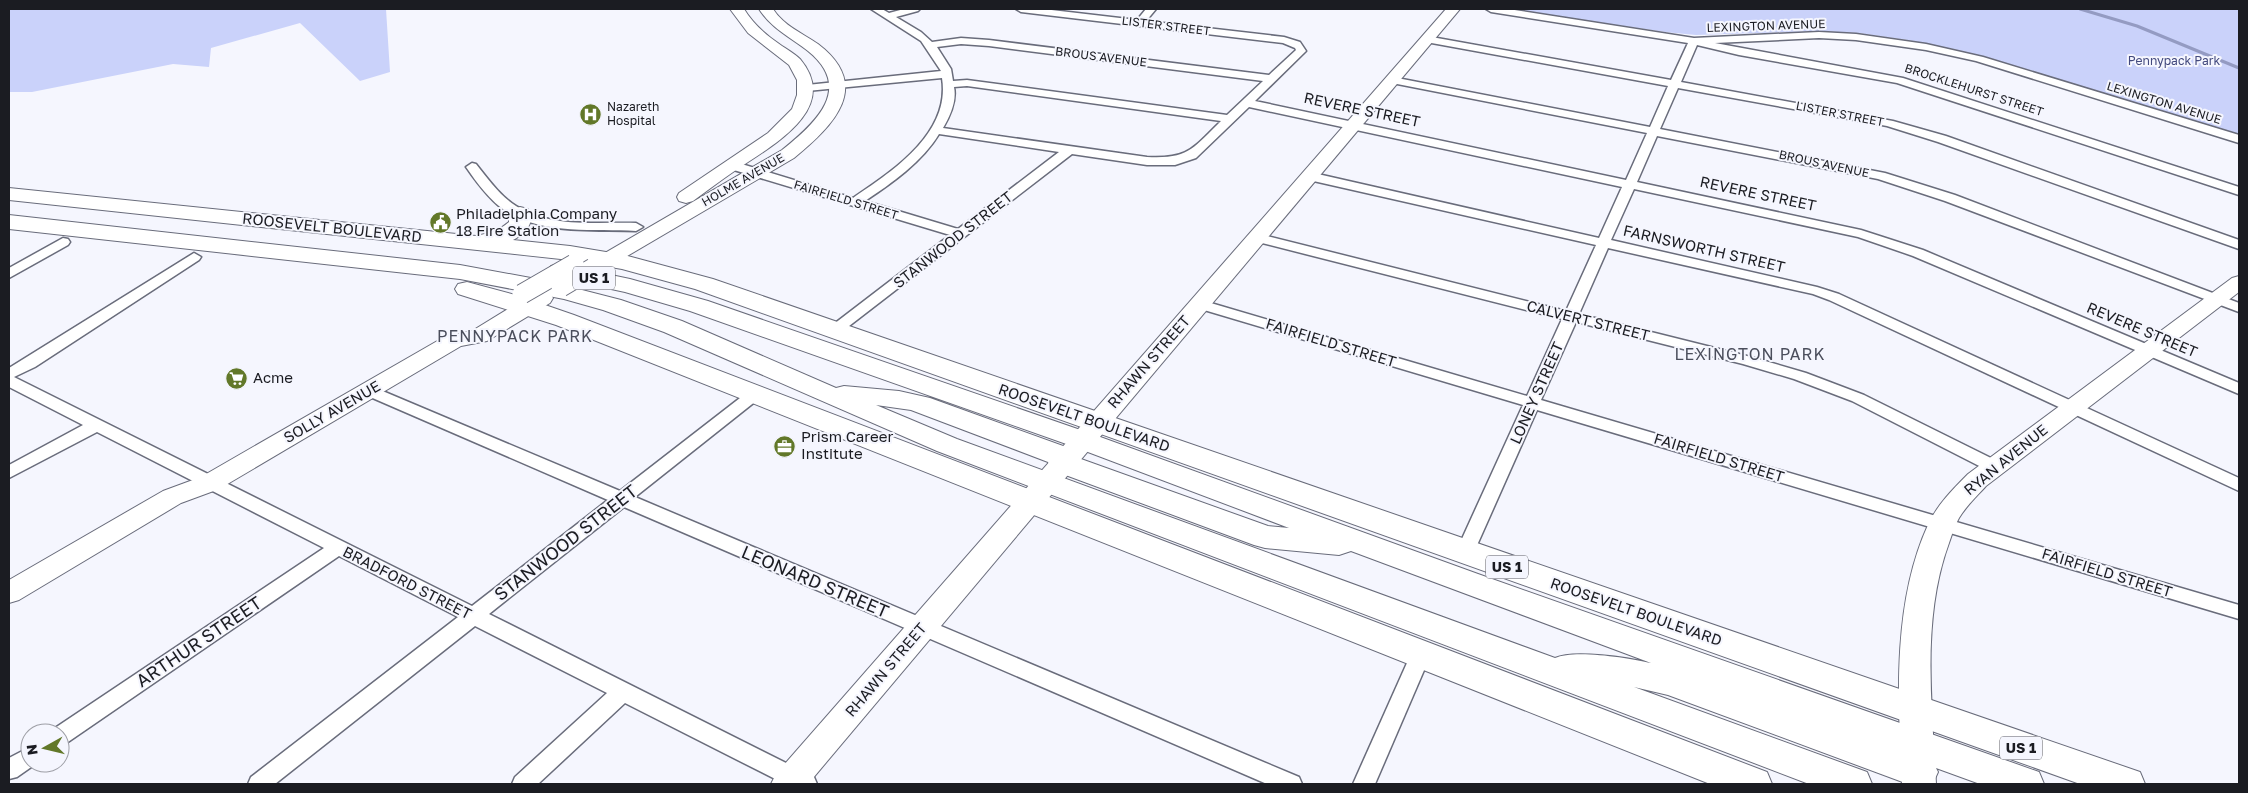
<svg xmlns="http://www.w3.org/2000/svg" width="2248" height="793" font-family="'Golos Text',sans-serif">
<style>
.green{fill:#cad2fa}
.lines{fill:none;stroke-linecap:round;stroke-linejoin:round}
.stream{stroke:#949bc2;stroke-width:3}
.street-casing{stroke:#696c7b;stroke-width:3}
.secondary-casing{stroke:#696c7b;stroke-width:2}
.highway-casing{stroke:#696c7b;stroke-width:2}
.street{fill:#fff;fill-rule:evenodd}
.secondary{fill:#fff;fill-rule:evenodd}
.highway{fill:#fff;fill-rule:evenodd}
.secondary-bridge-casing{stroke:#696c7b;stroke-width:21;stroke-linecap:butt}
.secondary-bridge{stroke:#fff;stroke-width:19}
.labels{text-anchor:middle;stroke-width:4;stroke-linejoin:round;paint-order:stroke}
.far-street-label{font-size:12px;fill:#1b1c22;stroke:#f5f6fe}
.far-park-label{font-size:12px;fill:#42497e;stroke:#f5f6fe}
.far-poi-label{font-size:12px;fill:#1b1c22;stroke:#f5f6fe;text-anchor:start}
.shield{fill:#f5f6fe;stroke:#5c5d64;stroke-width:1}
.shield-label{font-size:14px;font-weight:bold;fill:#1b1c22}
.street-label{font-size:15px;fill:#1b1c22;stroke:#f5f6fe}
.poi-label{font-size:15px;fill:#1b1c22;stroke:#f5f6fe;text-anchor:start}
.neighbourhood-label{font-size:16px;letter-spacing:1px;fill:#4b4e5c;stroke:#f5f6fe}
.near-street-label{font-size:18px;fill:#1b1c22;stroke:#f5f6fe}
</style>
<rect width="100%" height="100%" fill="#f5f6fe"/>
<g class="green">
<polygon points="9,9 386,9 390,72 360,81 300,23 211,48 209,67 173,64 32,92 9,92"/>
<polygon points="1509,9 2239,9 2239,135 1961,51 1907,40 1859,33 1817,31 1696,35 1665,32"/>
</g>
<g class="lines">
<polyline class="stream" points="2080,9 2137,26 2239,68"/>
<defs>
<g id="street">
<path d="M871,9H882L889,13L904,9H920L918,11L896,17L921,32L932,42L961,38L989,40L1269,75L1296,50L1295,48L1283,43L1021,12L1016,9H1043L1137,20L1146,9H1156L1146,21L1284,37L1300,42L1306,51L1255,101L1626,180L1647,133L1392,83L1387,80L1392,77L1650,127L1668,86L1426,42L1421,39L1426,36L1671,80L1688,43L1491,12L1486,9H1508L1694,38L1819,32L1856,34L1926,44L1983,57L2239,135V143L1976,61L1926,50L1856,40L1819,38L1715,43L1903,78L2239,187V195L1897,83L1739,55L1697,45L1681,82L1893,121L1946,136L2239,240V249L1938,142L1887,126L1678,88L1660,129L1885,173L1955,195L2239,303V312L1945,201L1878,179L1657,136L1637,182L1861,230L1923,250L2239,383V394L1913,256L1858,237L1634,189L1611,240L1817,287L1839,294L2239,478V491L1829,300L1813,294L1608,248L1579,314L1755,358L1806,373L1864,395L2001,463L2004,467L2001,471L1995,473L1989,471L1852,401L1794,379L1743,364L1576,322L1541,400L2239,605V619L1537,410L1474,552L1472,557L1465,559L1458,557L1456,552L1523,405L1194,307L1192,304L1194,301H1204L1527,396L1562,319L1250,240L1248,237L1255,233L1566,311L1596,245L1309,180L1303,176L1309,172L1599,238L1622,187L1249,107L1196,158L1175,165H1147L1072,154L840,333H830L827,330L830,327L950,235L727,168L725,165L731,161L735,162L853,198C893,171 951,133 942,78L807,91L802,88L807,85L941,71L921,41ZM961,44L989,46L1263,81L1227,115L967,80L953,81L951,69L937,47ZM967,86L1221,121C1192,149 1189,159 1147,157L943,128C950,116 957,101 954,87ZM939,134L1059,152L958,229L865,201C892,183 922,162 939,134Z"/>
<path d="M472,163L476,164C488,179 500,196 516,206C549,228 598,222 636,223L643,227L636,231C595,229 544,235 507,212C491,202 477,183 466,167Z"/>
<polygon points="63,238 68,239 70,242 68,245 9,278 9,268"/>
<polygon points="194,253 201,257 199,260 35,367 14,377 472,606 608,500 361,393 359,390 361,387 373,387 620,491 749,391 761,391 763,394 761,397 635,497 1299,777 1302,784 1267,784 624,507 489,614 814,777 817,784 785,784 625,703 538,784 512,784 515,777 607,693 475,626 275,784 248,784 251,777 458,617 339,556 68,742 60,745 60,733 50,733 52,730 324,548 97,432 9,478 9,465 83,425 9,387 9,368"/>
<polygon points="1421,646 1428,648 1431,654 1375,784 1353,784 1411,654 1414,648"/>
<polygon points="30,747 30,763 37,763 17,777 9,779 9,758"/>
</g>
<g id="secondary">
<path d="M730,9H744C753,24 767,36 782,46C788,50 795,54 800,59C842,109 771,146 736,170C721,180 707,191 693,201L686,203L679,201L677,197L679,193L768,133L792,109L797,95V80L789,65L748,33Z"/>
<path d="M759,9H773C784,26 802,33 818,44C873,86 834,125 794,158L600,272L593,274L586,272L583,268L586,264L782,150C816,123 854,88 808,51C790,37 772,29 759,9Z"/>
<polygon points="1446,9 1460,9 808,784 771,784 776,774"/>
<path d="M2239,276V292L1986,486C1977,496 1966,506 1959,518C1955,525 1952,534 1949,543C1921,619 1932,705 1936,784H1902C1898,700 1892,604 1928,525C1937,505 1953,489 1968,474L2232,278Z"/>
<polygon points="542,292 550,293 553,298 550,303 487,341 461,346 219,489 181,503 19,600 9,603 9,580 163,491 201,477 446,336 472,331 534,293"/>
</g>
<g id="highway">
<path d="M9,188L476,236C489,233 499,231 509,222V214L512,209L520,207L528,209C537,222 524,234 513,240L570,246L624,255L713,279L2140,772L2145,784H2080L695,289L622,269L570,260L9,200Z"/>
<path d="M9,215L460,265L547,281L621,300L682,321L836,388L844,386L899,391L930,398L1077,451L1081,459L1268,526L1289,528L1072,446L690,311L625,292L551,276L547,271L551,266L559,264L630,279L708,301L1092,434L1478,574L2039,772L2044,784H1980L1936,768L1938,772L1933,783L1908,784L1668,695L1634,687L1867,772L1872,784H1809L937,451L664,332L603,310L564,299L460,279L9,229ZM876,405L911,410L1048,462L1052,470L1254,545L1265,548L1339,555L1351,551L1651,663C1629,658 1574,649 1555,658L957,439Z"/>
<polygon points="467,282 519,296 574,315 1767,772 1772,784 1710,784 556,325 458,294 455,289 458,284"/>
</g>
</defs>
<use href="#street" class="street-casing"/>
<use href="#secondary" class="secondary-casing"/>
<use href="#highway" class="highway-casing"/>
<use href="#street" class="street"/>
<use href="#secondary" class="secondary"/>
<use href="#highway" class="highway"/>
<defs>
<g id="secondary-bridge">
<polyline points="561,287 593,268"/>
<polyline points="522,294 574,264"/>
</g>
</defs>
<use href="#secondary-bridge" class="secondary-bridge-casing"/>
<use href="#secondary-bridge" class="secondary-bridge"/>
</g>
<defs>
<symbol id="hospital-disc" viewBox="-11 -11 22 22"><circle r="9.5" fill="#627829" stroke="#f5f6fe"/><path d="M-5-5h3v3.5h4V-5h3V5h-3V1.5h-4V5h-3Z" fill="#fff"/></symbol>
<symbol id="civic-disc" viewBox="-11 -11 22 22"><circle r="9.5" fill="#627829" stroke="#f5f6fe"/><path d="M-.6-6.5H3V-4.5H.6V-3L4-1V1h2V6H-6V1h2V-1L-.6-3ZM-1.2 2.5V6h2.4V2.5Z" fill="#fff"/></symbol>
<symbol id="supermarket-disc" viewBox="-11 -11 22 22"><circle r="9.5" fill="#627829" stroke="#f5f6fe"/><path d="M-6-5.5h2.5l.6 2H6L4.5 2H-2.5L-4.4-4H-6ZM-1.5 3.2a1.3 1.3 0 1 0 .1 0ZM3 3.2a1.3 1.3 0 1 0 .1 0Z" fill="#fff"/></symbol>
<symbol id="office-disc" viewBox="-11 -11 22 22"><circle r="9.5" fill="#627829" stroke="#f5f6fe"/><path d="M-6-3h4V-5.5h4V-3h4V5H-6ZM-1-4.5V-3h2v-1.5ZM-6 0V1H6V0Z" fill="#fff"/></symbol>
</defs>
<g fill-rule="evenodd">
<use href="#hospital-disc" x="578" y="102" width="25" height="25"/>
<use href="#civic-disc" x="428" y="210" width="25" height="25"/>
<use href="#supermarket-disc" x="224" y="366" width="25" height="25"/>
<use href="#office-disc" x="772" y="434" width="25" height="25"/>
</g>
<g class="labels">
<g class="far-street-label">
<text transform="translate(1166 26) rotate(7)" y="4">LISTER STREET</text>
<text transform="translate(1766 26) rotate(-2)" y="4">LEXINGTON AVENUE</text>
<text transform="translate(1101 57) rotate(7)" y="4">BROUS AVENUE</text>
<text transform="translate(1974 90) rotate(18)" y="4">BROCKLEHURST STREET</text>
<text transform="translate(2164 103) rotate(17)" y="4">LEXINGTON AVENUE</text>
<text transform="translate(1840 114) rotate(11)" y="4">LISTER STREET</text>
<text transform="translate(1824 164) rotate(12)" y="4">BROUS AVENUE</text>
<text transform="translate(743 180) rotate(-30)" y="4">HOLME AVENUE</text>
<text transform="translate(846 200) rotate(17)" y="4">FAIRFIELD STREET</text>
</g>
<g class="far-park-label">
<text x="2174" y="65">Pennypack Park</text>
</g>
<g class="far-poi-label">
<text x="607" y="111">Nazareth<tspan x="607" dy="14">Hospital</tspan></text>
</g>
<g class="shield">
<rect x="573" y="266.5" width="42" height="23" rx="4"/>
<rect x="1486" y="555.5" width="42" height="23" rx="4"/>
<rect x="2000" y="736.5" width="42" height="23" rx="4"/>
</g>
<g class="shield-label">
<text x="594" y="283">US 1</text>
<text x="1507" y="572">US 1</text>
<text x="2021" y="753">US 1</text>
</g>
<g class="street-label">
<text transform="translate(1362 110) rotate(12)" y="5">REVERE STREET</text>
<text transform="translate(1758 194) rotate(12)" y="5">REVERE STREET</text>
<text transform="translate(332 228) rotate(6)" y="5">ROOSEVELT BOULEVARD</text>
<text transform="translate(953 240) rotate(-38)" y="5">STANWOOD STREET</text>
<text transform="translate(1704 249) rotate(13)" y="5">FARNSWORTH STREET</text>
<text transform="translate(1588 321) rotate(14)" y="5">CALVERT STREET</text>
<text transform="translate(2142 330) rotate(23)" y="5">REVERE STREET</text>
<text transform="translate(1331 343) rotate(17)" y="5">FAIRFIELD STREET</text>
<text transform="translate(1149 362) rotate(-49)" y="5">RHAWN STREET</text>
<text transform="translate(1537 393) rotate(-66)" y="5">LONEY STREET</text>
<text transform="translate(332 412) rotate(-30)" y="5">SOLLY AVENUE</text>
<text transform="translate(1084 418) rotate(19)" y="5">ROOSEVELT BOULEVARD</text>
<text transform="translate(1719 458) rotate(17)" y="5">FAIRFIELD STREET</text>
<text transform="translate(2006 460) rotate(-39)" y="5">RYAN AVENUE</text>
<text transform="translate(2107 573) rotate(17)" y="5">FAIRFIELD STREET</text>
<text transform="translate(407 583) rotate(27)" y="5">BRADFORD STREET</text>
<text transform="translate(1636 612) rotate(19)" y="5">ROOSEVELT BOULEVARD</text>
<text transform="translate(886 670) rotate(-50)" y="5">RHAWN STREET</text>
</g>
<g class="poi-label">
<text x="456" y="219">Philadelphia Company<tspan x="456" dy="17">18 Fire Station</tspan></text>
<text x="253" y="383">Acme</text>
<text x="801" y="442">Prism Career<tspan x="801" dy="17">Institute</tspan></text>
</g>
<g class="neighbourhood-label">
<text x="515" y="342">PENNYPACK PARK</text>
<text x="1750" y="360">LEXINGTON PARK</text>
</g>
<g class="near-street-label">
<text transform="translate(566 543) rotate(-38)" y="6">STANWOOD STREET</text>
<text transform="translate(815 582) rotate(23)" y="6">LEONARD STREET</text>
<text transform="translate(199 642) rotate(-34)" y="6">ARTHUR STREET</text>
</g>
</g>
<rect width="2248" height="793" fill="none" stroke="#1b1c22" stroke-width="20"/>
<g transform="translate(45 748) rotate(262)"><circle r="24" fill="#f5f6fe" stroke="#9e9fa6"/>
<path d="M0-4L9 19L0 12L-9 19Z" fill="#627829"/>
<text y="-8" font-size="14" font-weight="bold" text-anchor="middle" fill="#1b1c22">N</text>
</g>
</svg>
